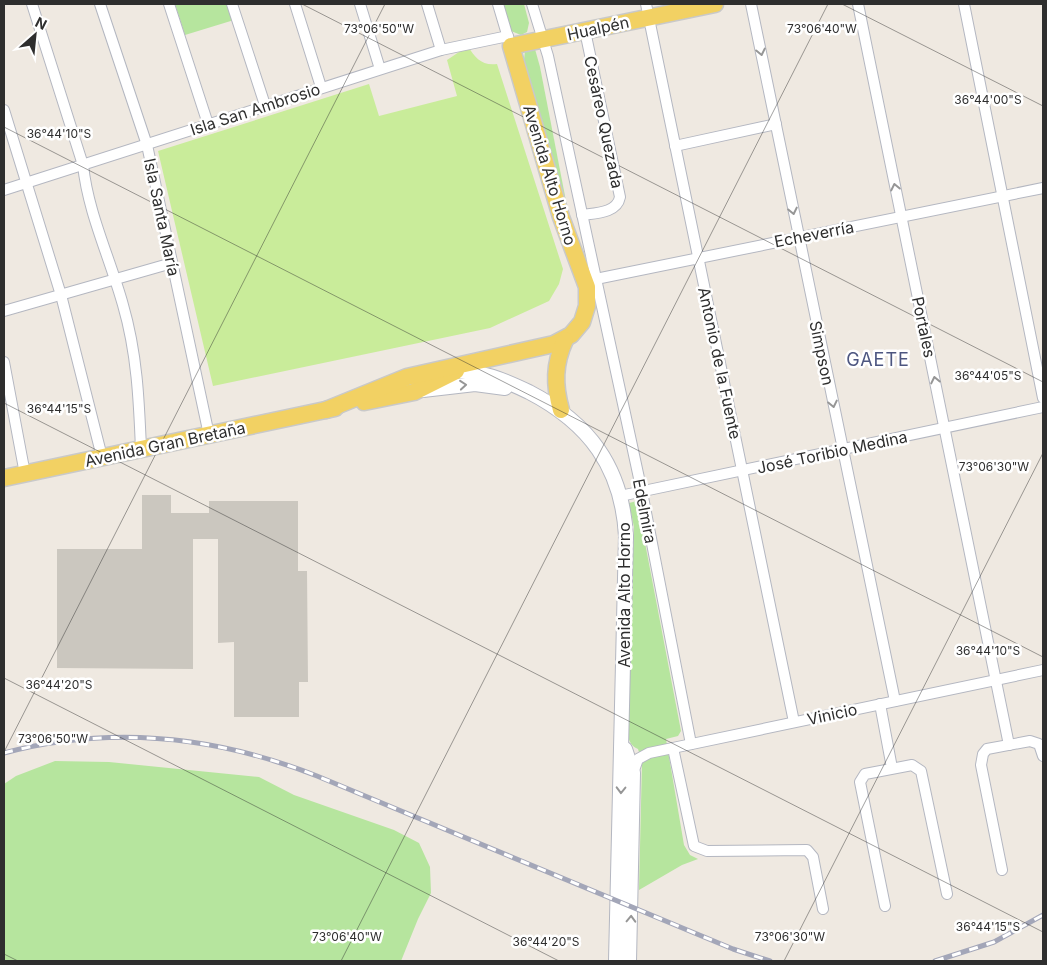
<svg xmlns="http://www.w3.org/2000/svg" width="1047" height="965" font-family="Inter,sans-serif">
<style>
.green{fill:#b6e59e}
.pitch{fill:#c9ec9a}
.building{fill:#cbc7bf}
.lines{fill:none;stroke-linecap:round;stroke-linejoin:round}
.minor-casing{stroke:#b4b7c1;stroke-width:12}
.secondary-casing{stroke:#b4b7c1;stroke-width:16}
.primary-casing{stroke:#c9c9c9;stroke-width:19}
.minor{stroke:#fff;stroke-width:10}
.secondary{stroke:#fff;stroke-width:14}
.primary{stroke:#f2d163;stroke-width:16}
.rail-casing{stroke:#a3a6b8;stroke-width:5}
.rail{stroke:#fff;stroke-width:3;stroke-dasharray:9;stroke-linecap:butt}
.oneway{stroke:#969696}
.ticks{fill:none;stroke:#2e2e2e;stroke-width:1;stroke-opacity:0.45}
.labels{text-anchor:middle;stroke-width:5;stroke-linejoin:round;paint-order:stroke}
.street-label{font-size:16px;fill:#2e2e2e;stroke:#fff}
.neighbourhood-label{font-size:18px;letter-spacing:1px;fill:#4d5680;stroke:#fff}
.ticks-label{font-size:12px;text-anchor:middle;fill:#2e2e2e;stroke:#fff;stroke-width:5;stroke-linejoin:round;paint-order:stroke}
</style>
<rect width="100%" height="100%" fill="#efe9e1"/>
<g class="green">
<polygon points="175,4 229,4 234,20 185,35"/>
<polygon points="501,4 524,4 529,23 527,32 521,35 511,31"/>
<polygon points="533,42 540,67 572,232 523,68 525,51"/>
<path d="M637,501L681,731L678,736L666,739L684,845L690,855L698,859L682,865L639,890L642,762L638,749C627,744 628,734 627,723L634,527L629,503Z"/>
<polygon points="55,761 109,762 259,777 294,795 394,830 419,843 430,867 431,893 418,919 401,961 4,961 4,784 16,776"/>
</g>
<path class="pitch" d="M468,46C475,58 482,66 497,64L563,269L559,284L549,301L490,328L213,386L158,151L369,84L379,116L457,96L447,60Z"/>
<polygon class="building" points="142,495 171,495 171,513 209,513 209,501 298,501 298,571 307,571 308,682 299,682 299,717 234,717 234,642 218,643 218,539 193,539 193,669 57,668 57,549 142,549"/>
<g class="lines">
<defs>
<g id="minor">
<path d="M32,4L83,165C88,213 110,258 123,305C137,353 139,400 141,449"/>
<polyline points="100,4 147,145 209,435"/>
<polyline points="169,4 208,124"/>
<polyline points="232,4 265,105"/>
<polyline points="295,4 321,87"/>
<polyline points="360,4 380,69"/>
<polyline points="427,4 441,50"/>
<polyline points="498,4 509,41"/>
<polyline points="532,4 548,56 642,492 691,744"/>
<polyline points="646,4 794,722"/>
<polyline points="751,4 895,701"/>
<polyline points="858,4 1009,745"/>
<polyline points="964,4 1043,398"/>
<polyline points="4,110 61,295 102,457"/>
<polyline points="675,146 776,124"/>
<polyline points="4,190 441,50 508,36"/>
<path d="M582,215C596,213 617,213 620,197L585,31"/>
<polyline points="591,280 1043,188"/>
<polyline points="4,311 172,263"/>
<polyline points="4,362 25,474"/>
<polyline points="620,496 1043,407"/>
<polyline points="880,704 892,768"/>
<polyline points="673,748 694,846 707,851 807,850 813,857 823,909"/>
<polyline points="633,773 638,759 649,753 1043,670"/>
<polyline points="1002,870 981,765 983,754 987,749 1030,741 1039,744 1043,756"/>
<polyline points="885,906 860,782 865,774 912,765 921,771 947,894"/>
</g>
<g id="secondary">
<path d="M452,371C481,370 504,380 529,392C589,423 622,467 626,536L616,961"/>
<polyline points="423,390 475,384 505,388"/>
<polyline points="625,749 633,773 629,961"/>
</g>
<g id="primary">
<polyline points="364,402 414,392 456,371"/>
<polyline points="326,410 407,377 554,344 571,335 582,322 587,306 587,287 561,217 511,46 715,4"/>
<path d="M561,410C554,385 554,364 565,340"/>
<polyline points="4,478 335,408"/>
</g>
</defs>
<use href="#minor" class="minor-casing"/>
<use href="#secondary" class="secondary-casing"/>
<use href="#primary" class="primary-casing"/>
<use href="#minor" class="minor"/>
<use href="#secondary" class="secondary"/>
<use href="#primary" class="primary"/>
<defs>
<g id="rail">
<path d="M4,753C110,725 216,736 317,776L733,949L770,961"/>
<polyline points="935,961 994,942 1043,915"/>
</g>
</defs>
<use href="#rail" class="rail-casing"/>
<use href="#rail" class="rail"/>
</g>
<defs><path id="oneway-chevron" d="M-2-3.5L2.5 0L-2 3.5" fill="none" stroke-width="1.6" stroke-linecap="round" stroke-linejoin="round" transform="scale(1.25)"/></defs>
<g class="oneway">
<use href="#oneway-chevron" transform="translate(761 52) rotate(78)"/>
<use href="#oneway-chevron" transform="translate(895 187) rotate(-102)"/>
<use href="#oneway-chevron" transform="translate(793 211) rotate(78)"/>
<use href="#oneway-chevron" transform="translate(935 380) rotate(-102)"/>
<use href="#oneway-chevron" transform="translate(463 385) rotate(-5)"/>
<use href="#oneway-chevron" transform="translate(833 404) rotate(78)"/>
<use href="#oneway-chevron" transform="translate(621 790) rotate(91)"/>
<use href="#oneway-chevron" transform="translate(631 919) rotate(-88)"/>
</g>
<path class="ticks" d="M302,4L1043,382M842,4L1043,106M4,127L1043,657M4,403L1043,932M4,678L559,961M4,752L385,4M4,954L18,961M341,961L828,4M784,961L1043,453"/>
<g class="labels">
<g class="street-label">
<text transform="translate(598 28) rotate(-12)" y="6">Hualpén</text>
<text transform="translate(255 109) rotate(-18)" y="6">Isla San Ambrosio</text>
<text transform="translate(604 122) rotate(78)" y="6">Cesáreo Quezada</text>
<text transform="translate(550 175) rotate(73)" y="6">Avenida Alto Horno</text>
<text transform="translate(162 217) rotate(78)" y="6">Isla Santa María</text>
<text transform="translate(814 234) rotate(-11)" y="6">Echeverría</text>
<text transform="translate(924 327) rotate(78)" y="6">Portales</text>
<text transform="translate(822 353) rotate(78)" y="6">Simpson</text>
<text transform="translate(720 363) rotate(78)" y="6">Antonio de la Fuente</text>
<text transform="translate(165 444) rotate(-12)" y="6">Avenida Gran Bretaña</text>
<text transform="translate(832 452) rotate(-12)" y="6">José Toribio Medina</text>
<text transform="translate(645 511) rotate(79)" y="6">Edelmira</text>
<text transform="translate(624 595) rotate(-90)" y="6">Avenida Alto Horno</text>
<text transform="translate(832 714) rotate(-12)" y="6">Vinicio</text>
</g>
<g class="neighbourhood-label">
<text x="878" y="366">GAETE</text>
</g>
</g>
<g class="ticks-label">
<text x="379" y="33">73°06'50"W</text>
<text x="822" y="33">73°06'40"W</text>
<text x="988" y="104">36°44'00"S</text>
<text x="59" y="138">36°44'10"S</text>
<text x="988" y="380">36°44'05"S</text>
<text x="59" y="413">36°44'15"S</text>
<text x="994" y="471">73°06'30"W</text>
<text x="988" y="655">36°44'10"S</text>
<text x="59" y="689">36°44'20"S</text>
<text x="53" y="743">73°06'50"W</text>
<text x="988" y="931">36°44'15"S</text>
<text x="347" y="941">73°06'40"W</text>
<text x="790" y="941">73°06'30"W</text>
<text x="546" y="946">36°44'20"S</text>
</g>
<rect width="1047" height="965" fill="none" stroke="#2e2e2e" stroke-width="10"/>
<g transform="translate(35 35) rotate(27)" stroke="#ffffff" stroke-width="4" paint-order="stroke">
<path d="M0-4L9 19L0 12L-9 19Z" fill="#2e2e2e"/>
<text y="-8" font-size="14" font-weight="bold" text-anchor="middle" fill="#2e2e2e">N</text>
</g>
</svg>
